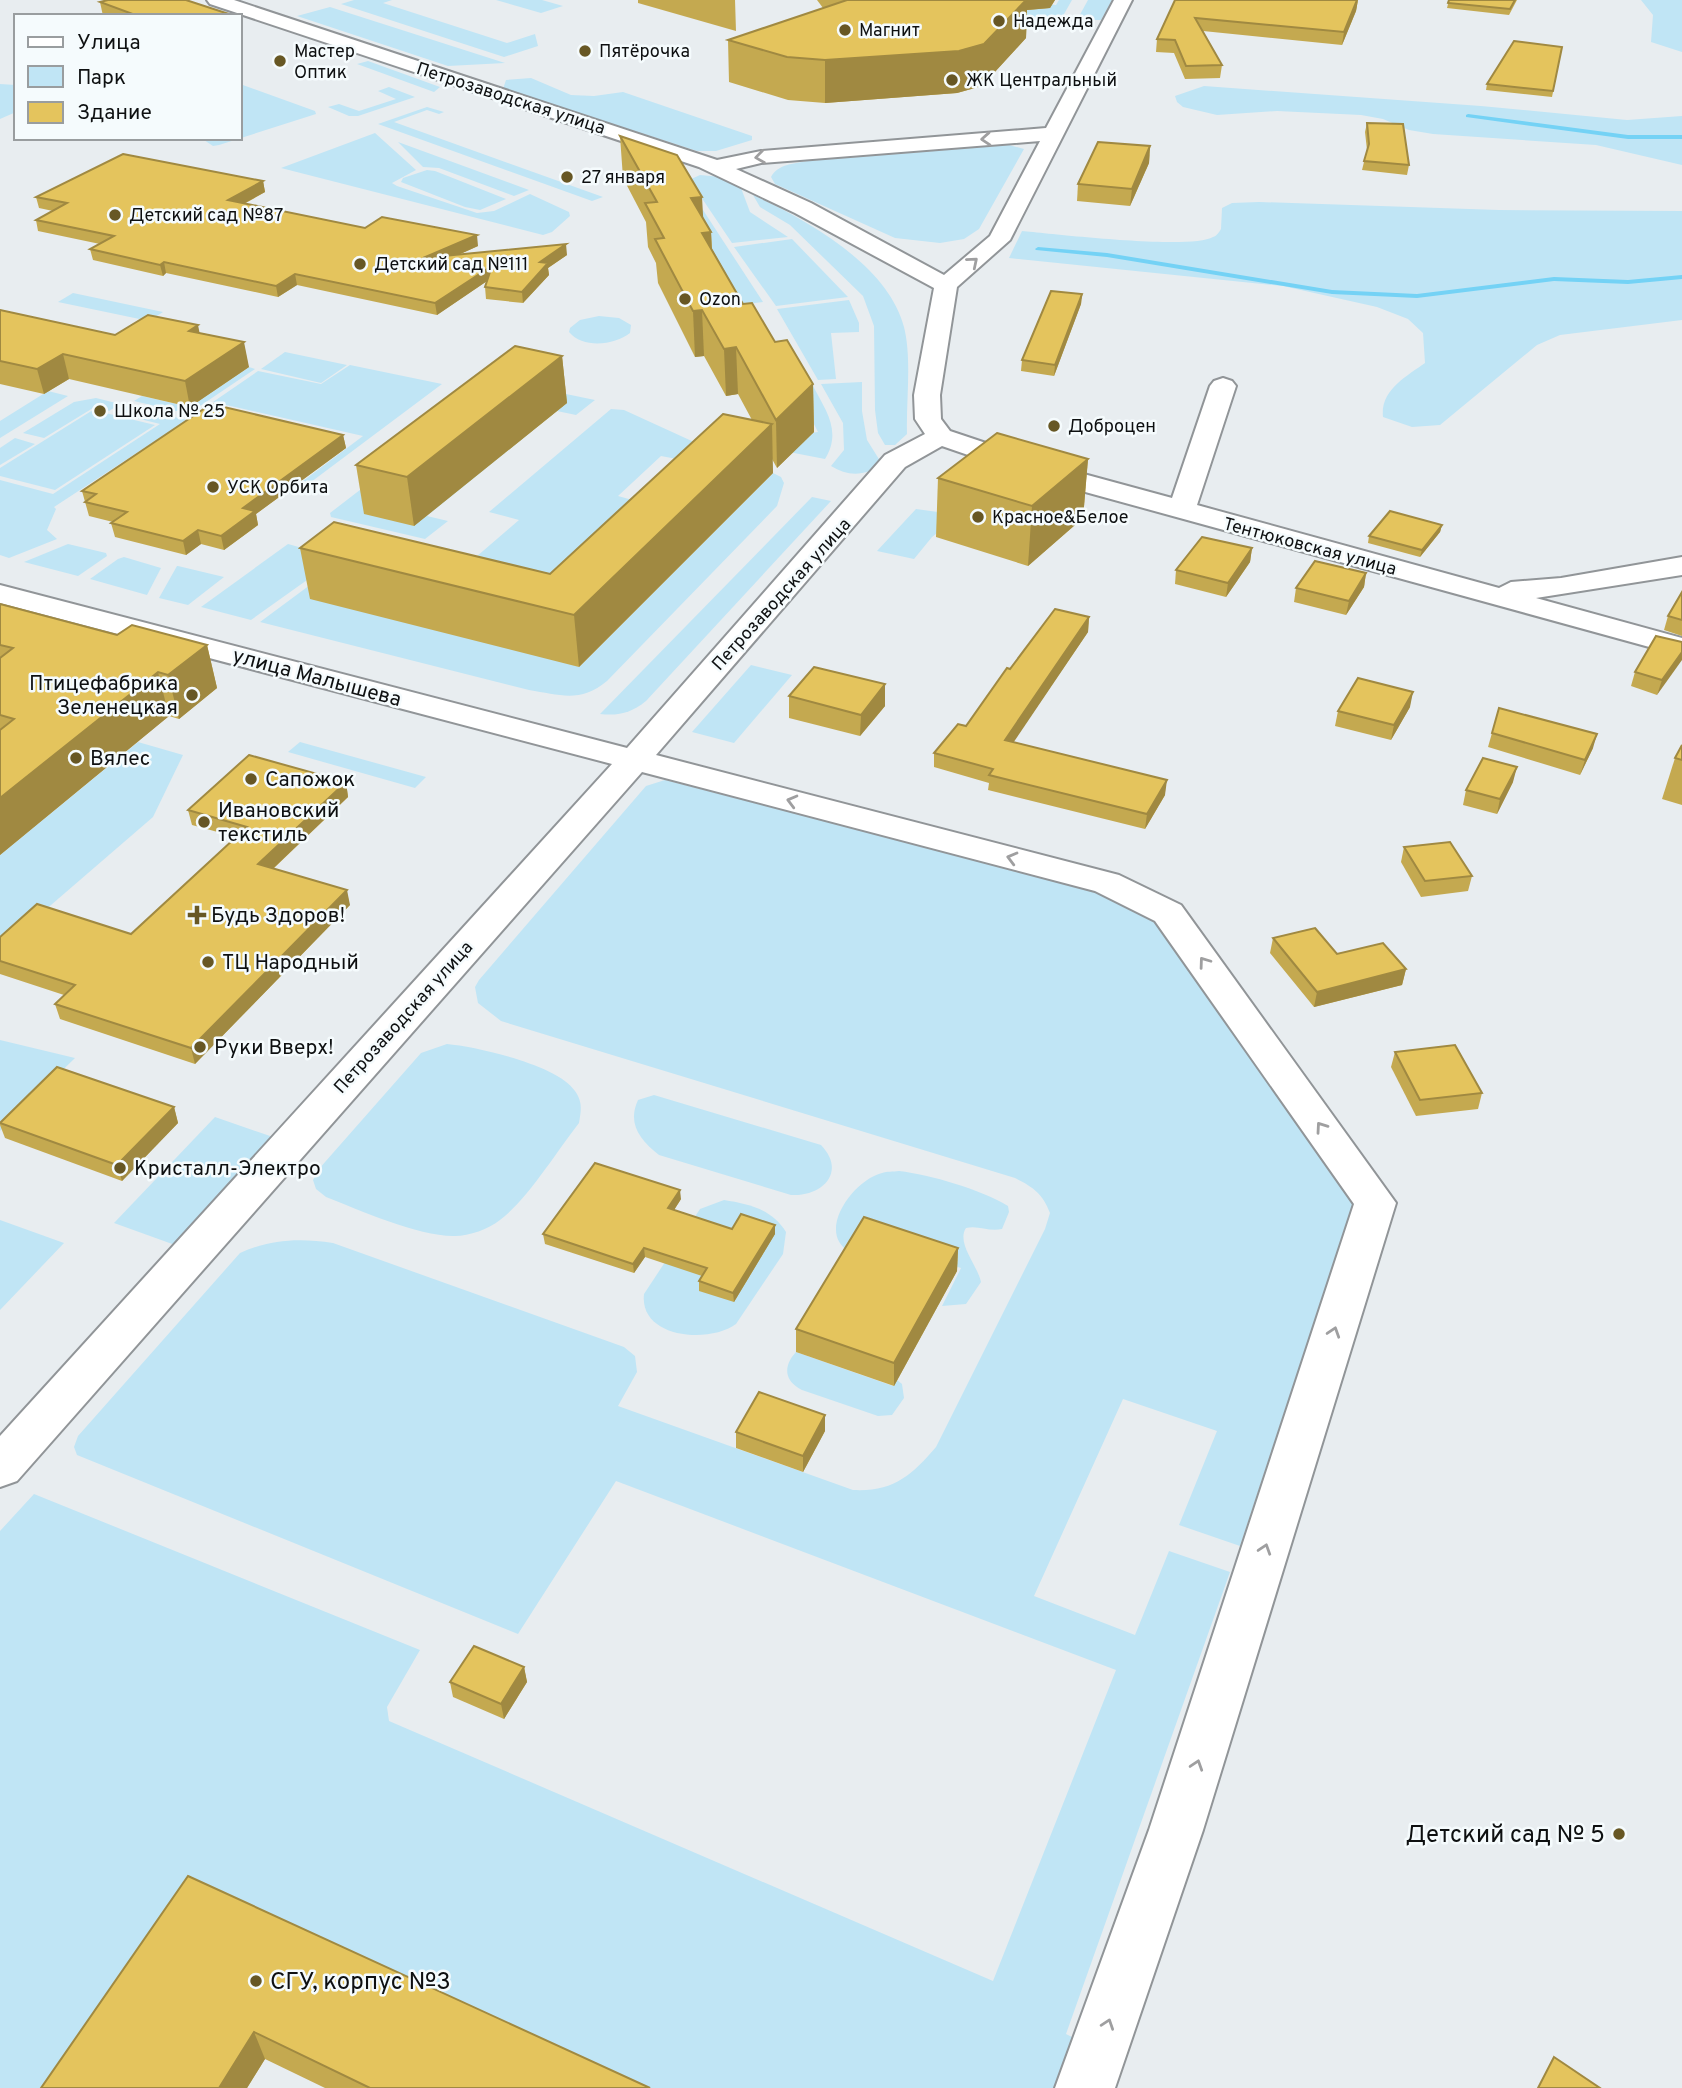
<svg xmlns="http://www.w3.org/2000/svg" width="1682" height="2088" font-family="Overpass,sans-serif">
<style>
.green{fill:#c0e5f5}
.lines{fill:none;stroke-linecap:round;stroke-linejoin:round}
.stream{fill:#74d2f5;fill-rule:evenodd}
.minor-casing{stroke:#919598;stroke-width:4}
.minor{fill:#fff;fill-rule:evenodd}
.wall{fill:#c4a950}
.shaded-wall{fill:#a08941}
.building{fill:#e4c45d;stroke:#a08941;stroke-width:2}
.oneway{stroke:#9f9fa0}
.poi-dot{fill:#675724;stroke:#f5fbfd;stroke-width:2.5}
.labels{text-anchor:middle;stroke-width:5;stroke-linejoin:round;paint-order:stroke}
.far-poi-label{font-size:18px;fill:#0e1011;stroke:#f5fbfd;text-anchor:start}
.far-street-label{font-size:18px;fill:#0e1011;stroke:#f5fbfd}
.street-label{font-size:21px;fill:#0e1011;stroke:#f5fbfd}
.poi-label{font-size:21px;fill:#0e1011;stroke:#f5fbfd;text-anchor:start}
.near-poi-label{font-size:24px;fill:#0e1011;stroke:#f5fbfd;text-anchor:end}
</style>
<rect width="100%" height="100%" fill="#e8edf0"/>
<g class="green">
<polygon points="354,0 392,0 383,3 507,43 535,34 538,46 504,57 341,4"/>
<polygon points="496,0 542,0 563,6 541,13"/>
<polygon points="1059,0 1072,0 1060,21 1028,17 1021,11 1030,10 1022,2 1056,5"/>
<polygon points="1088,0 1112,0 1101,20 1077,20"/>
<polygon points="1641,0 1682,0 1682,52 1651,42 1653,15"/>
<polygon points="330,7 505,63 448,66 297,16"/>
<polygon points="368,61 440,87 434,92 357,64"/>
<polygon points="531,78 571,95 594,96 623,92 752,136 752,140 716,151 697,151 503,89 506,80"/>
<polygon points="0,84 16,85 16,112 0,119"/>
<polygon points="240,84 315,111 316,114 219,145 213,146 201,138 240,138"/>
<polygon points="1204,86 1481,106 1627,120 1682,116 1682,165 1596,145 1433,134 1409,130 1383,119 1361,115 1277,111 1217,115 1183,107 1177,102 1175,96"/>
<polygon points="389,87 415,97 358,116 349,116 328,107 339,104 359,111 396,99 378,91"/>
<polygon points="427,107 444,112 439,114 427,110 394,122 603,197 592,201 378,124"/>
<polygon points="375,133 416,170 392,183 397,186 477,213 494,211 530,194 569,212 570,216 552,232 543,235 281,168"/>
<polygon points="398,142 529,190 514,196 439,168 423,167"/>
<path d="M1009,145L1024,149L979,229L964,239L940,243L895,238L775,184L771,177C778,164 793,164 807,161Z"/>
<polygon points="427,170 435,171 506,199 480,210 465,207 401,182 403,178"/>
<polygon points="700,175 721,177 734,183 741,188 750,212 788,237 732,243 697,191 687,181"/>
<path d="M753,195C807,220 888,265 904,327C912,359 906,400 907,434L895,445H885L878,433L875,410L874,326L863,296L790,225L760,207Z"/>
<path d="M1259,202L1499,210L1682,211V320L1560,335L1537,345L1440,425L1412,427L1383,417C1380,390 1407,376 1425,363L1423,333L1408,319L1377,307L1283,286L1009,258L1022,231C1055,234 1191,250 1213,237C1217,236 1219,232 1221,229L1222,208L1232,203Z"/>
<polygon points="701,207 763,302 721,307"/>
<polygon points="792,239 848,297 776,306 734,247"/>
<polygon points="73,293 163,312 149,321 58,302"/>
<polygon points="849,300 859,323 859,332 831,333 836,379 818,380 777,309"/>
<path d="M599,316L619,318L631,325L630,333C615,345 583,349 569,332L570,328L580,320Z"/>
<polygon points="285,352 347,365 321,383 261,369"/>
<polygon points="350,365 442,384 295,494 287,493 363,436 213,402 258,371 321,384"/>
<polygon points="249,367 255,369 197,408 187,410 176,411 134,401 142,396 190,407"/>
<polygon points="508,382 595,400 576,415 557,411 427,516 448,521 425,539 331,517 330,513 499,383"/>
<path d="M862,382V411L867,440L882,464C866,476 848,477 831,466L844,450L843,423L821,384Z"/>
<path d="M813,386C826,411 842,431 825,459L763,447L761,440L818,432L795,387Z"/>
<polygon points="48,391 68,396 0,438 0,421"/>
<polygon points="96,398 120,404 109,411 93,408 44,438 23,433 74,402"/>
<polygon points="127,406 187,420 54,507 56,509 47,530 57,539 9,558 0,555 0,480 53,494 160,424 116,413"/>
<polygon points="611,409 624,410 694,442 682,460 661,456 618,496 636,501 552,577 469,563 519,520 489,512"/>
<polygon points="93,410 155,425 55,490 0,476 0,468"/>
<polygon points="15,438 35,444 0,465 0,448"/>
<path d="M773,473L781,477L784,483L777,506L607,681C581,703 560,695 529,690L260,622L337,565L579,667Z"/>
<path d="M812,497L831,501L646,701C631,713 619,716 600,714Z"/>
<polygon points="916,509 960,515 932,537 914,559 877,551"/>
<polygon points="68,544 106,553 107,556 78,576 24,562"/>
<polygon points="288,544 338,558 251,620 201,607"/>
<polygon points="124,557 161,568 147,595 90,579 118,559"/>
<polygon points="177,566 178,566 224,577 188,605 159,598"/>
<polygon points="751,665 792,675 734,743 692,732"/>
<polygon points="138,742 183,755 153,817 0,949 0,855"/>
<polygon points="300,742 426,777 415,788 288,752"/>
<path d="M665,780L1091,889L1151,917L1354,1201L1240,1546L1179,1525L1217,1431L1123,1399L1034,1596L1135,1635L1169,1551L1230,1572L1066,2034L1078,2040L1061,2088H598L199,1903L74,2088H0V1531L34,1494L420,1650L387,1707L389,1721L993,1981L1116,1670L616,1481L518,1634L77,1455L74,1447L78,1436L240,1253C271,1239 300,1238 333,1243L624,1347L635,1356L637,1372L618,1406L853,1490C893,1492 911,1476 936,1447L1045,1229L1050,1213C1043,1194 1033,1187 1015,1178L501,1021L478,1003L475,987L479,980L646,786Z"/>
<polygon points="0,1040 75,1058 0,1131"/>
<path d="M447,1044C478,1047 558,1065 575,1091C583,1102 581,1111 579,1123C557,1151 527,1200 500,1220C489,1229 469,1236 455,1236C420,1237 359,1210 326,1197L316,1189L313,1180L318,1170L421,1053Z"/>
<path d="M654,1095L821,1145C847,1172 822,1197 791,1195L659,1155C640,1140 627,1124 638,1100Z"/>
<polygon points="215,1117 273,1137 175,1245 114,1223"/>
<path d="M899,1171C931,1175 980,1189 1008,1206L1009,1212L1002,1229C989,1232 978,1225 966,1228C956,1243 978,1266 981,1282L966,1304L942,1306L961,1268L859,1236L850,1252C815,1233 853,1180 882,1173C887,1171 893,1172 899,1171Z"/>
<path d="M724,1200C749,1204 772,1209 786,1232L783,1254L736,1324C709,1344 639,1338 644,1294L700,1209Z"/>
<polygon points="0,1220 64,1243 0,1310"/>
<path d="M796,1352L893,1386L897,1380L902,1384L904,1398L892,1415L878,1416L802,1390C784,1381 783,1366 796,1352Z"/>
</g>
<g class="lines">
<g class="stream">
<polygon points="1468,114 1628,135 1682,135 1682,139 1628,139 1466,117 1466,115"/>
<polygon points="1038,247 1107,253 1332,290 1417,294 1554,277 1628,280 1682,275 1682,279 1628,284 1554,281 1417,298 1332,294 1107,257 1036,250 1035,249"/>
</g>
<defs>
<path id="minor" d="M207,0H234L717,160L761,151L1046,128L1114,0H1132L1010,240L957,287L940,395L941,419L950,431L1058,467L1172,498L1210,386L1214,381L1223,378L1232,381L1236,386L1197,505L1499,588L1511,582L1561,578L1682,557V575L1536,598L1682,638V656L1038,479L942,446L905,467L656,755L1119,875L1181,905L1396,1203L1203,1830L1115,2088H1055L1149,1830L1354,1204L1155,921L1095,891L642,772L17,1481L0,1487V1436L612,764L0,603V585L627,748L885,455L925,434L915,419L914,395L934,288L795,213L699,167L210,4ZM1040,141L990,236L944,275L811,203L736,169L761,163Z"/>
</defs>
<use href="#minor" class="minor-casing"/>
<use href="#minor" class="minor"/>
</g>
<g class="wall">
<polygon points="638,0 735,0 736,31 638,3"/>
<polygon points="817,0 1055,0 1050,8 1027,10 1026,38 982,86 957,93 825,103 788,100 729,82 728,40 823,8"/>
<polygon points="1174,0 1358,0 1356,11 1342,45 1203,31 1222,65 1220,78 1185,79 1174,53 1156,52 1157,39 1174,2"/>
<polygon points="1449,0 1517,0 1509,15 1447,8"/>
<polygon points="100,2 232,15 103,16"/>
<polygon points="1562,47 1552,97 1486,90 1487,84"/>
<polygon points="1367,123 1409,165 1407,175 1362,170 1367,150 1365,132"/>
<polygon points="620,136 703,219 711,232 712,249 743,304 775,342 813,384 814,432 777,468 772,459 773,473 579,667 310,599 300,548 550,574 752,420 738,394 726,396 704,356 695,357 658,283 656,263 648,247 646,222 623,178"/>
<polygon points="1150,146 1149,163 1130,206 1077,201 1078,184"/>
<polygon points="263,181 265,192 244,204 365,228 478,246 458,255 567,255 548,268 549,275 523,303 486,299 485,287 487,281 437,315 297,285 278,297 166,273 163,276 93,260 90,249 100,244 38,231 36,220 53,211 39,208 36,197"/>
<polygon points="1082,294 1081,304 1054,376 1021,371 1022,360"/>
<polygon points="0,310 115,335 199,333 249,367 190,407 69,379 44,394 0,384"/>
<polygon points="562,356 567,403 414,526 364,514 356,465"/>
<polygon points="343,435 346,448 256,514 258,525 224,550 201,544 186,555 115,537 111,523 113,522 89,516 82,491"/>
<polygon points="1088,459 1083,518 1028,566 936,537 938,478"/>
<polygon points="1442,525 1440,532 1420,557 1368,543 1369,536"/>
<polygon points="1252,548 1250,562 1226,597 1175,584 1176,570"/>
<polygon points="1366,573 1364,587 1346,615 1294,602 1296,588"/>
<polygon points="1682,592 1682,636 1664,630 1668,616"/>
<polygon points="0,604 117,635 207,645 217,688 179,719 169,716 0,855"/>
<polygon points="1089,617 1088,632 1013,742 1165,795 1145,829 988,790 989,783 934,767 934,753 966,726 1010,669"/>
<polygon points="1682,642 1657,695 1631,686 1635,672"/>
<polygon points="885,684 885,706 860,736 789,718 789,696"/>
<polygon points="1410,707 1391,740 1335,726 1338,711"/>
<polygon points="1492,733 1593,748 1580,775 1488,747"/>
<polygon points="1682,745 1682,805 1662,799 1675,758"/>
<polygon points="346,782 348,797 273,869 350,905 195,1064 60,1019 55,1004 64,995 0,974 0,937 131,934 236,837 192,825 188,810"/>
<polygon points="1513,782 1497,814 1463,805 1466,790"/>
<polygon points="1404,847 1472,876 1468,891 1421,897 1401,862"/>
<polygon points="1273,938 1337,954 1406,969 1402,985 1314,1007 1270,953"/>
<polygon points="1395,1052 1482,1093 1478,1109 1416,1116 1391,1067"/>
<polygon points="174,1107 178,1123 122,1181 5,1138 0,1125 0,1122"/>
<polygon points="681,1199 674,1210 732,1229 775,1225 775,1234 734,1302 699,1291 699,1281 702,1276 645,1257 634,1273 545,1244 543,1234"/>
<polygon points="958,1248 957,1271 894,1386 796,1352 796,1329"/>
<polygon points="825,1431 803,1472 736,1448 736,1432"/>
<polygon points="524,1667 527,1682 504,1719 453,1697 450,1682"/>
<polygon points="188,1876 650,2088 325,2088 265,2059 247,2088 41,2088"/>
</g>
<g class="shaded-wall">
<polygon points="1008,0 1055,0 1050,8 1027,10 1026,38 982,86 957,93 825,103 825,60"/>
<polygon points="1358,0 1356,11 1342,45 1344,32"/>
<polygon points="1150,146 1149,163 1130,206 1132,189"/>
<polygon points="263,181 265,192 230,211 228,200"/>
<polygon points="702,197 704,232 711,232 713,276 691,198"/>
<polygon points="477,235 478,246 425,270 423,258"/>
<polygon points="566,244 567,255 548,268 549,275 523,303 522,292 540,262"/>
<polygon points="164,262 166,273 163,276 160,265"/>
<polygon points="492,266 493,277 437,315 435,303"/>
<polygon points="295,274 297,285 278,297 276,286"/>
<polygon points="1082,294 1081,304 1054,376 1055,365"/>
<polygon points="702,310 704,356 695,357 693,311"/>
<polygon points="198,325 203,350 189,331"/>
<polygon points="244,342 249,367 190,407 185,381"/>
<polygon points="736,347 738,394 726,396 724,349"/>
<polygon points="63,354 69,379 44,394 37,369"/>
<polygon points="562,356 567,403 414,526 407,477"/>
<polygon points="813,384 814,432 777,468 776,420"/>
<polygon points="772,424 773,473 579,667 574,615"/>
<polygon points="343,435 346,448 256,514 258,525 224,550 221,536 243,508"/>
<polygon points="1088,459 1083,518 1028,566 1032,506"/>
<polygon points="1442,525 1440,532 1420,557 1422,550"/>
<polygon points="198,530 201,544 186,555 183,541"/>
<polygon points="1252,548 1250,562 1226,597 1228,583"/>
<polygon points="1366,573 1364,587 1346,615 1349,601"/>
<polygon points="1089,617 1088,632 1005,755 1005,740"/>
<polygon points="207,645 217,688 179,719 168,675"/>
<polygon points="1682,652 1682,660 1657,695 1662,680"/>
<polygon points="158,672 169,716 0,855 0,798"/>
<polygon points="885,684 885,706 860,736 861,715"/>
<polygon points="1413,692 1410,707 1391,740 1394,725"/>
<polygon points="1597,734 1593,748 1580,775 1585,760"/>
<polygon points="1517,767 1513,782 1497,814 1500,799"/>
<polygon points="1167,780 1165,795 1145,829 1147,814"/>
<polygon points="346,782 348,797 262,879 258,864"/>
<polygon points="347,890 350,905 195,1064 191,1048"/>
<polygon points="1406,969 1402,985 1314,1007 1317,992"/>
<polygon points="174,1107 178,1123 122,1181 117,1165"/>
<polygon points="680,1190 681,1199 669,1218 668,1208"/>
<polygon points="775,1225 775,1234 734,1302 733,1293"/>
<polygon points="644,1248 645,1257 634,1273 633,1264"/>
<polygon points="958,1248 957,1271 894,1386 894,1363"/>
<polygon points="825,1415 825,1431 803,1472 803,1456"/>
<polygon points="524,1667 527,1682 504,1719 501,1704"/>
<polygon points="254,2032 265,2059 247,2088 219,2088"/>
</g>
<g class="building">
<polygon points="108,0 186,0 232,15 138,16 100,2"/>
<polygon points="847,0 1026,0 984,44 959,51 825,60 787,57 728,40"/>
<polygon points="1175,0 1357,0 1344,32 1195,18 1222,65 1186,66 1175,40 1157,39"/>
<polygon points="1449,0 1515,0 1510,9 1448,3"/>
<polygon points="1514,41 1562,47 1553,91 1487,84"/>
<polygon points="1367,123 1403,124 1409,165 1364,161 1369,144"/>
<polygon points="620,136 677,155 702,197 691,198 711,232 702,233 743,304 752,303 775,342 787,340 813,384 776,420 736,347 724,349 702,310 693,311 655,239 664,238 645,203 657,202"/>
<polygon points="1098,142 1150,146 1132,189 1078,184"/>
<polygon points="123,154 263,181 228,200 365,228 382,217 477,235 423,258 566,244 540,262 548,263 522,292 485,287 492,266 435,303 295,274 276,286 164,262 160,265 90,249 114,236 36,220 67,203 36,197"/>
<polygon points="1051,291 1082,294 1055,365 1022,360"/>
<polygon points="0,310 115,335 148,315 198,325 189,331 244,342 185,381 63,354 37,369 0,361"/>
<polygon points="515,346 562,356 407,477 356,465"/>
<polygon points="211,404 343,435 243,508 255,511 221,536 198,530 183,541 111,523 127,512 85,502 96,494 82,491"/>
<polygon points="723,414 772,424 574,615 300,548 334,522 550,574"/>
<polygon points="997,433 1088,459 1032,506 938,478"/>
<polygon points="1390,511 1442,525 1422,550 1369,536"/>
<polygon points="1202,537 1252,548 1228,583 1176,570"/>
<polygon points="1315,561 1366,573 1349,601 1296,588"/>
<polygon points="1682,592 1682,620 1668,616"/>
<polygon points="0,604 117,635 132,625 207,645 168,675 158,672 0,798 0,730 14,719 0,715 0,658 13,648 0,645"/>
<polygon points="1055,609 1089,617 1005,740 1167,780 1147,814 989,775 993,769 934,753 958,724 966,726 1007,668 1010,669"/>
<polygon points="1656,636 1682,642 1682,652 1662,680 1635,672"/>
<polygon points="814,667 885,684 861,715 789,696"/>
<polygon points="1358,678 1413,692 1394,725 1338,711"/>
<polygon points="1499,708 1597,734 1585,760 1492,733"/>
<polygon points="1682,745 1682,760 1675,758"/>
<polygon points="249,755 346,782 258,864 347,890 191,1048 55,1004 75,985 0,961 0,937 37,904 131,934 247,827 188,810"/>
<polygon points="1483,758 1517,767 1500,799 1466,790"/>
<polygon points="1450,842 1472,876 1425,881 1404,847"/>
<polygon points="1315,928 1337,954 1383,943 1406,969 1317,992 1273,938"/>
<polygon points="1455,1045 1482,1093 1420,1100 1395,1052"/>
<polygon points="57,1067 174,1107 117,1165 0,1123"/>
<polygon points="595,1163 680,1190 668,1208 732,1229 741,1214 775,1225 733,1293 699,1281 707,1268 644,1248 633,1264 543,1234"/>
<polygon points="864,1217 958,1248 894,1363 796,1329"/>
<polygon points="759,1392 825,1415 803,1456 736,1432"/>
<polygon points="474,1646 524,1667 501,1704 450,1682"/>
<polygon points="188,1876 650,2088 370,2088 254,2032 219,2088 41,2088"/>
<polygon points="1554,2057 1600,2088 1538,2088"/>
</g>
<defs><path id="oneway-chevron" d="M-2-3.5L2.5 0L-2 3.5" fill="none" stroke-width="1.6" stroke-linecap="round" stroke-linejoin="round" transform="scale(1.75)"/></defs>
<g class="oneway">
<use href="#oneway-chevron" transform="translate(986 139) rotate(176)"/>
<use href="#oneway-chevron" transform="translate(760 157) rotate(172)"/>
<use href="#oneway-chevron" transform="translate(973 262) rotate(-40)"/>
<use href="#oneway-chevron" transform="translate(792 801) rotate(-165)"/>
<use href="#oneway-chevron" transform="translate(1012 858) rotate(-165)"/>
<use href="#oneway-chevron" transform="translate(1204 962) rotate(-126)"/>
<use href="#oneway-chevron" transform="translate(1321 1127) rotate(-125)"/>
<use href="#oneway-chevron" transform="translate(1334 1332) rotate(-72)"/>
<use href="#oneway-chevron" transform="translate(1265 1549) rotate(-72)"/>
<use href="#oneway-chevron" transform="translate(1197 1765) rotate(-72)"/>
<use href="#oneway-chevron" transform="translate(1108 2024) rotate(-71)"/>
</g>
<g class="poi-dot">
<circle cx="999" cy="21" r="7"/>
<circle cx="845" cy="30" r="7"/>
<circle cx="585" cy="51" r="7"/>
<circle cx="280" cy="61" r="7"/>
<circle cx="952" cy="80" r="7"/>
<circle cx="567" cy="177" r="7"/>
<circle cx="115" cy="215" r="7"/>
<circle cx="360" cy="264" r="7"/>
<circle cx="685" cy="299" r="7"/>
<circle cx="100" cy="411" r="7"/>
<circle cx="1054" cy="426" r="7"/>
<circle cx="213" cy="487" r="7"/>
<circle cx="978" cy="517" r="7"/>
<circle cx="192" cy="695" r="7"/>
<circle cx="76" cy="758" r="7"/>
<circle cx="251" cy="779" r="7"/>
<circle cx="204" cy="822" r="7"/>
<path d="M193.5 904.5h7v7h7v7h-7v7h-7v-7h-7v-7h7z"/>
<circle cx="208" cy="962" r="7"/>
<circle cx="200" cy="1047" r="7"/>
<circle cx="120" cy="1168" r="7"/>
<circle cx="1619" cy="1834" r="7"/>
<circle cx="256" cy="1981" r="7"/>
</g>
<g class="labels">
<g class="far-poi-label">
<text x="1013" y="27">Надежда</text>
<text x="859" y="36">Магнит</text>
<text x="294" y="57">Мастер<tspan x="294" dy="21">Оптик</tspan></text>
<text x="599" y="57">Пятёрочка</text>
<text x="966" y="86">ЖК Центральный</text>
<text x="581" y="183">27 января</text>
<text x="129" y="221">Детский сад №87</text>
<text x="374" y="270">Детский сад №111</text>
<text x="699" y="305">Ozon</text>
<text x="114" y="417">Школа № 25</text>
<text x="1068" y="432">Доброцен</text>
<text x="227" y="493">УСК Орбита</text>
<text x="992" y="523">Красное&amp;Белое</text>
</g>
<g class="far-street-label">
<text transform="translate(511 98) rotate(18)" y="6">Петрозаводская улица</text>
<text transform="translate(1310 546) rotate(15)" y="6">Тентюковская улица</text>
<text transform="translate(781 594) rotate(-48)" y="6">Петрозаводская улица</text>
<text transform="translate(403 1017) rotate(-48)" y="6">Петрозаводская улица</text>
</g>
<g class="street-label">
<text transform="translate(317 677) rotate(15)" y="7">улица Малышева</text>
</g>
<g class="poi-label">
<text x="178" y="690" text-anchor="end">Птицефабрика<tspan x="178" dy="24">Зеленецкая</tspan></text>
<text x="90" y="765">Вялес</text>
<text x="265" y="786">Сапожок</text>
<text x="218" y="817">Ивановский<tspan x="218" dy="24">текстиль</tspan></text>
<text x="211" y="922">Будь Здоров!</text>
<text x="222" y="969">ТЦ Народный</text>
<text x="214" y="1054">Руки Вверх!</text>
<text x="134" y="1175">Кристалл-Электро</text>
</g>
<g class="near-poi-label">
<text x="1605" y="1842">Детский сад № 5</text>
<text x="270" y="1989" text-anchor="start">СГУ, корпус №3</text>
</g>
</g>
<rect x="14" y="14" width="228" height="126" fill="#f5fbfd" stroke="#999d9f" stroke-width="2"/>
<rect x="28" y="37" width="35" height="10" fill="#ffffff" stroke="#999d9f" stroke-width="2"/>
<text x="77" y="49" font-size="21" fill="#0e1011">Улица</text>
<rect x="28" y="66" width="35" height="21" fill="#c0e5f5" stroke="#999d9f" stroke-width="2"/>
<text x="77" y="84" font-size="21" fill="#0e1011">Парк</text>
<rect x="28" y="102" width="35" height="21" fill="#e4c45d" stroke="#999d9f" stroke-width="2"/>
<text x="77" y="119" font-size="21" fill="#0e1011">Здание</text>
</svg>
